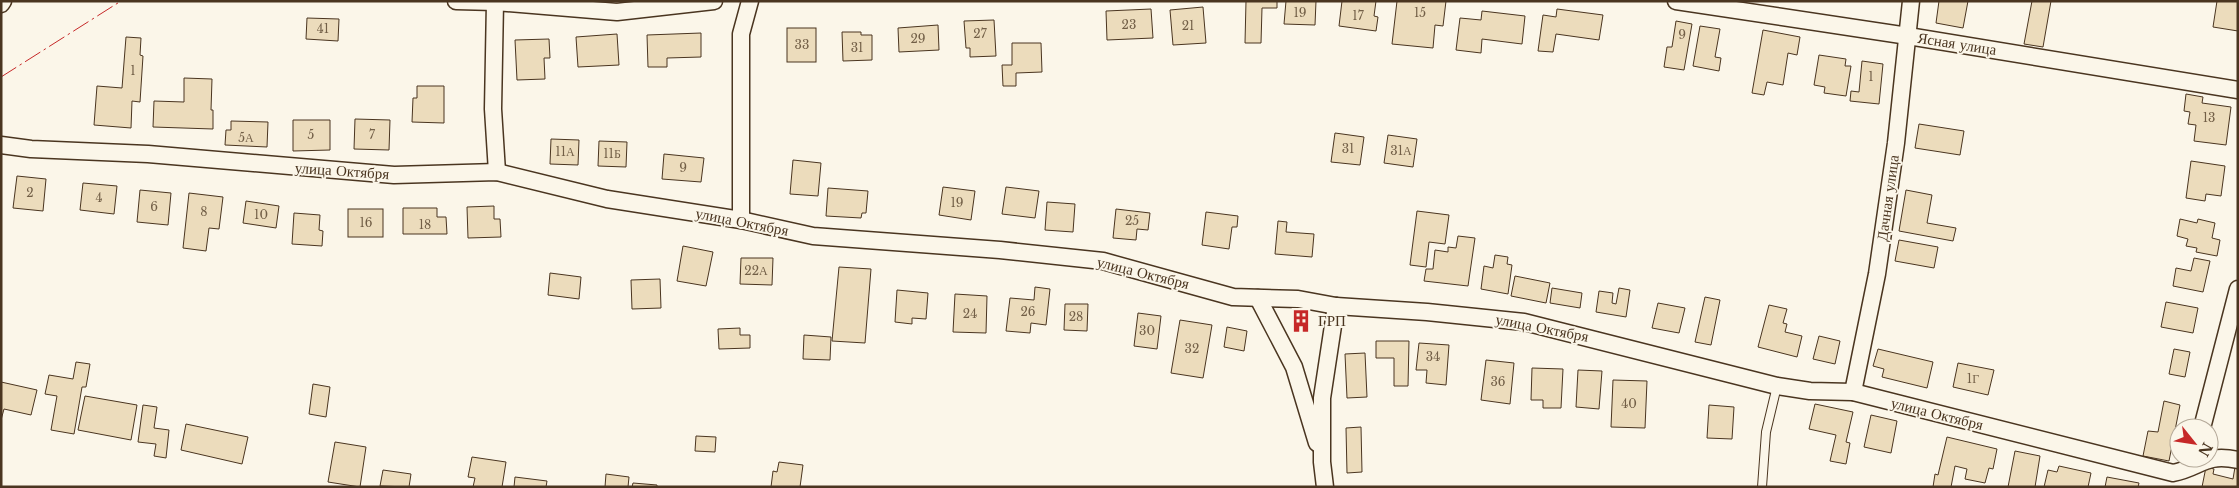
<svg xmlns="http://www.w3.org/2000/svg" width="2239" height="488" font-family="'Libre Baskerville',serif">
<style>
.building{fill:#ecdcbc;stroke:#4a3520}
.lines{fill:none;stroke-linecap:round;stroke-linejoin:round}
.lane-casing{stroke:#4a3520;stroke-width:10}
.street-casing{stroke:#4a3520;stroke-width:19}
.lane{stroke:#fbf6e9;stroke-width:8}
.street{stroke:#fbf6e9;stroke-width:16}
.power{stroke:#c62828;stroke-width:1;stroke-dasharray:18 4 2.5 4;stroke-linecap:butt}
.labels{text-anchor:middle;stroke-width:4;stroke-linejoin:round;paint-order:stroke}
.number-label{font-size:12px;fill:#725f47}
.street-label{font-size:15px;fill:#4a3520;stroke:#fbf6e9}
.poi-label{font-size:15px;fill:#4a3520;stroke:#fbf6e9;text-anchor:start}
</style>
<rect width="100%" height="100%" fill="#fbf6e9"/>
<g class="building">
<polygon points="1246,1 1277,1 1277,8 1262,8 1261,43 1245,43"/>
<polygon points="1286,1 1316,1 1315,25 1284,24"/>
<polygon points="1342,1 1376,1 1374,16 1378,17 1376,31 1339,26"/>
<polygon points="1397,1 1446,1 1443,26 1435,25 1433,48 1392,44"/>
<polygon points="1939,1 1968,1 1963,28 1936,23"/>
<polygon points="2032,1 2051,1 2043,47 2024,44"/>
<polygon points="2217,1 2238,1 2238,31 2213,27"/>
<polygon points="1203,7 1206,43 1173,45 1170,10"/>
<polygon points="1151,9 1153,38 1107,40 1106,11"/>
<polygon points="1557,9 1603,15 1599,40 1556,34 1553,52 1538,51 1543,15 1556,17"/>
<polygon points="1482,11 1525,16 1522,44 1482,39 1481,53 1456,50 1460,18 1481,20"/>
<polygon points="307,18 339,19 338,41 306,39"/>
<polygon points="994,20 996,56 970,57 970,48 966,48 964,21"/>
<polygon points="1676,21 1692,24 1684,70 1664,67 1667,47 1672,47"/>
<polygon points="938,25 939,50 899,52 898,28"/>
<polygon points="1700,26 1720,29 1715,57 1721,58 1719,71 1693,66"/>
<rect x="787" y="28" width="29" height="34"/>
<polygon points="1763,30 1800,37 1797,55 1788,53 1783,85 1767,82 1764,95 1752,93"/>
<polygon points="842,32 861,32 861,35 872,35 872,60 843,61"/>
<polygon points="701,33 701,57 667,58 667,67 648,67 647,35"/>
<polygon points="617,34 619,65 578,67 576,37"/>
<polygon points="126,37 141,38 140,55 143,56 140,102 132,101 131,128 94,125 97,86 122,88"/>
<polygon points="549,39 550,58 544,58 545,79 517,80 515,40"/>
<polygon points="1012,43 1041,43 1042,72 1016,73 1016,86 1003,86 1002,65 1012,65"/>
<polygon points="1819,55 1846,59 1845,66 1851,66 1846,96 1824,93 1825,87 1814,85"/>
<polygon points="1862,61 1883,64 1879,104 1850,101 1851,91 1859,92"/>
<polygon points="184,78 212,79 211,110 213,110 213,129 153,127 154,101 184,102"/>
<polygon points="417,86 444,86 444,123 412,122 413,98 417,98"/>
<polygon points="2186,94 2203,97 2202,103 2231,107 2226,145 2194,141 2196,125 2188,124 2190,112 2184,111"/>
<polygon points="355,119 390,120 389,150 354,149"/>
<polygon points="293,120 330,120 330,150 293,151"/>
<polygon points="231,121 268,122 267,147 225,145 226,130 231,130"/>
<polygon points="1919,124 1964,131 1960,155 1915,148"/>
<polygon points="1335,133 1364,137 1360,165 1331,162"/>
<polygon points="1388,135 1417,139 1413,167 1384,163"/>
<polygon points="551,139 579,140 578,165 550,164"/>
<polygon points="599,141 627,142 626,167 598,166"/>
<polygon points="664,154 704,158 701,182 662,179"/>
<polygon points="793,160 821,163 818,196 790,194"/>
<polygon points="2191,161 2225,166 2221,196 2206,194 2205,201 2186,198"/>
<polygon points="17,176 46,179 43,211 13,208"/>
<polygon points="83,183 117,186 114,214 80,210"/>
<polygon points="943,187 975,191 971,220 939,215"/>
<polygon points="1006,187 1039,191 1035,218 1002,214"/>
<polygon points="828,188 868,191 866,213 862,213 861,218 826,216"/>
<polygon points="140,190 171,193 168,225 137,222"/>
<polygon points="1906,190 1932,195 1927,223 1956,228 1953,241 1899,231"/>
<polygon points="189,193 223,197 219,229 209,228 206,251 183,248"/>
<polygon points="246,201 279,206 276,228 243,223"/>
<polygon points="1047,202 1075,204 1073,232 1045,230"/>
<polygon points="494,206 494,219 500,219 501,237 468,238 467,207"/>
<polygon points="403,208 437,208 437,217 446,217 447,234 403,234"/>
<rect x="348" y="209" width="35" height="28"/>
<polygon points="1116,209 1150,213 1148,230 1137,229 1136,240 1113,238"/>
<polygon points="1417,211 1449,215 1445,244 1429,242 1426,267 1410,265"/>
<polygon points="1206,212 1238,216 1237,227 1232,227 1229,249 1202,245"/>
<polygon points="294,213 320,215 319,230 323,231 322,246 292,244"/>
<polygon points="2180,219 2197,223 2198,219 2215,223 2212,238 2220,240 2217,256 2196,252 2197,248 2186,246 2188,239 2177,236"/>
<polygon points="1278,221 1287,222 1286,232 1314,234 1312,257 1275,254"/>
<polygon points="1458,236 1475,238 1468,286 1424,281 1426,269 1433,269 1435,250 1448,252 1448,247 1456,248"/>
<polygon points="1899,240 1938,247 1934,268 1895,261"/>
<polygon points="683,246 713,252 706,286 677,281"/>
<polygon points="1495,255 1508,257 1507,264 1512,265 1508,294 1481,289 1484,266 1493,268"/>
<polygon points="741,258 773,258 772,285 740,284"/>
<polygon points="2194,258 2210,261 2203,292 2173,286 2176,268 2191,271"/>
<polygon points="839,267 871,269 865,343 832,341"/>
<polygon points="550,273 581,277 579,299 548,295"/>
<polygon points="1515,276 1550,283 1546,303 1511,296"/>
<polygon points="660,279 661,308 632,309 631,280"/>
<polygon points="1035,287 1050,289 1046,325 1031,323 1030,333 1006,331 1010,298 1034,300"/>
<polygon points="1552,288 1582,293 1580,308 1550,303"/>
<polygon points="1619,288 1630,290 1626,317 1596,312 1599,291 1613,293 1612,303 1616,304"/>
<polygon points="897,290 928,293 926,319 912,318 912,324 895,322"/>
<polygon points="955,294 987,296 986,333 953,332"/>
<polygon points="1705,297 1720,300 1711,345 1695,342"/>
<polygon points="2166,302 2198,308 2193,333 2161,327"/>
<polygon points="1658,303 1685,308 1679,333 1652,328"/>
<polygon points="1065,304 1088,304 1087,331 1064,330"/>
<polygon points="1769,305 1787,309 1783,323 1787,324 1785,332 1802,336 1797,357 1758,347"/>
<polygon points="1138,313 1161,316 1157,349 1134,346"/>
<polygon points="1297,313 1308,315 1305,330 1295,328"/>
<polygon points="1180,320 1212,325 1203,378 1171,373"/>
<polygon points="1227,327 1247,331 1244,351 1224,347"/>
<polygon points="740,328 740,335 750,335 750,348 719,349 718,329"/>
<polygon points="804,335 831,337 830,360 803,359"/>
<polygon points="1819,336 1840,341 1835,364 1813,359"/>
<polygon points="1376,341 1409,341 1408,386 1394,386 1394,358 1376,358"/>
<polygon points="1419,343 1449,345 1446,385 1426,383 1427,370 1416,370"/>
<polygon points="1878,349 1933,362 1927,388 1882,377 1884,369 1873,366"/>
<polygon points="2174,349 2190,352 2185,377 2169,374"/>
<polygon points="1365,353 1367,397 1347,398 1345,354"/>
<polygon points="1486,360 1514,363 1510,404 1481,400"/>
<polygon points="76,362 90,364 86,387 82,387 74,434 51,430 57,396 45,394 49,375 73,379"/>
<polygon points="1958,363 1994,370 1988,395 1953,387"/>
<polygon points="1532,368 1563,369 1561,408 1543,408 1543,400 1531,400"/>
<polygon points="1578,370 1602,371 1599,409 1576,407"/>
<polygon points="1613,380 1647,381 1645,428 1611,427"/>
<polygon points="1,382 37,390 31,415 4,409 1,420"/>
<polygon points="313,384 330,387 326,417 309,414"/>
<polygon points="85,396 137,405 131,440 78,430"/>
<polygon points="2164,401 2180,405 2169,461 2143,456 2148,431 2158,432"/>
<polygon points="1815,404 1853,412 1846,442 1850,443 1846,464 1830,461 1836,435 1809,429"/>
<polygon points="143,405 157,407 154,428 169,430 166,458 154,456 156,444 138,442"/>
<polygon points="1709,405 1734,407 1732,439 1707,438"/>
<polygon points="1871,415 1897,421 1891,453 1864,447"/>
<polygon points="186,424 248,437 242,464 181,450"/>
<polygon points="1361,427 1362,472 1347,473 1346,428"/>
<polygon points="696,436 716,437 715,452 695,451"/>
<polygon points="1947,437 1997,449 1993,469 1989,468 1985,483 1965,479 1967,469 1955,466 1951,487 1933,487 1935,474 1938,475"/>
<polygon points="335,442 366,447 360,487 328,482"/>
<polygon points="2015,451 2040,456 2035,487 2008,487"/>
<polygon points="472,457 506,462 502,487 473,487 475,478 468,477"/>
<polygon points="779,462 803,465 800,487 771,487 773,471 777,472"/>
<polygon points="2059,466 2091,473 2088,487 2044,487 2048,470 2057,472"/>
<polygon points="2206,467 2214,469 2213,474 2233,479 2235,467 2238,468 2238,487 2202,487"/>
<polygon points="383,470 411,474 409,487 380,486"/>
<polygon points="606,474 629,477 628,487 605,487"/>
<polygon points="515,477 547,481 546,487 514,487"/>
<polygon points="2107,477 2139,483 2138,487 2105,487"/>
<polygon points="633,483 657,485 657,487 632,487"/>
</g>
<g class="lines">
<defs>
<polyline id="lane" points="1762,487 1766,432 1777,386"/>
<g id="street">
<polyline points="456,1 495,2 617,12 714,1"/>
<polyline points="1676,1 1908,36 2238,90"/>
<polyline points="495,2 493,109 497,172"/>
<polyline points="1,4 3,1"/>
<path d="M1,145L31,149L148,154L394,175L497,172L607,199L741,220L813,236L1000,250L1103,261L1233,297L1298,299L1336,306L1427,312L1524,322L1777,386L1810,391L1853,392L2173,473C2202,467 2204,453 2238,460"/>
<polyline points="741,220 741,34 750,1"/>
<polyline points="1258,298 1294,367 1317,443"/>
<polyline points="1853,392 1877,274 1896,143 1911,1"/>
<polyline points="2202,428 2238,289"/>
<polyline points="1325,487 1322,462 1322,398 1336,306"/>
</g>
</defs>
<use href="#lane" class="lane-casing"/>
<use href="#street" class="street-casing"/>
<use href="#lane" class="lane"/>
<use href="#street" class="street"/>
<polyline class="power" points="1,77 121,1"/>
</g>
<defs>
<symbol id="building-bare" viewBox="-9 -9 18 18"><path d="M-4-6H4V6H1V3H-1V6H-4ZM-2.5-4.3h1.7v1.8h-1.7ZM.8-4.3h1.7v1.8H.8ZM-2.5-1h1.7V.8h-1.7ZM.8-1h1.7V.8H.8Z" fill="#c62828" stroke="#fbf6e9" stroke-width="2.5" paint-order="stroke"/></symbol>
</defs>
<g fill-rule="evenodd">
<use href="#building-bare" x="1285" y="305" width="32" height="32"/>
</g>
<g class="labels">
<g class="number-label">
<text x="1300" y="17">19</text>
<text x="1420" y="17">15</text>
<text x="1358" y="20">17</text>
<text x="1129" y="29">23</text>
<text x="1188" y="30">21</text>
<text x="323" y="33">41</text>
<text x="980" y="38">27</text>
<text x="1682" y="39">9</text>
<text x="918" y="43">29</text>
<text x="802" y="49">33</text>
<text x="857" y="52">31</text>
<text x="133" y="75">1</text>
<text x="1871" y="81">1</text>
<text x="2209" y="122">13</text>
<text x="311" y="139">5</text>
<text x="372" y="139">7</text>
<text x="246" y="142">5А</text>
<text x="1348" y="153">31</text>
<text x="1401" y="155">31А</text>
<text x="565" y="156">11А</text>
<text x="612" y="158">11Б</text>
<text x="683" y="172">9</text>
<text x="30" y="197">2</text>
<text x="99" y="202">4</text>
<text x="957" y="207">19</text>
<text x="154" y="211">6</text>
<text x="204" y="216">8</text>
<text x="261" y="219">10</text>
<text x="1132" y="225">25</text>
<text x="366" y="227">16</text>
<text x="425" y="229">18</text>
<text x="756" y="275">22А</text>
<text x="1028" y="316">26</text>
<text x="970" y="318">24</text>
<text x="1076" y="321">28</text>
<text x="1147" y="335">30</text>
<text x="1192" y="353">32</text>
<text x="1433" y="361">34</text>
<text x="1973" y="383">1Г</text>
<text x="1498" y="386">36</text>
<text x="1629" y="408">40</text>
</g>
<g class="street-label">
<text transform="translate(1957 44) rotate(9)" y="5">Ясная улица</text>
<text transform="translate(342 171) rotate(4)" y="5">улица Октября</text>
<text transform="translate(1888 198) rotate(-82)" y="5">Дачная улица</text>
<text transform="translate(742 222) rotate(11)" y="5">улица Октября</text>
<text transform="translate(1143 273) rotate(14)" y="5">улица Октября</text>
<text transform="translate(1542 328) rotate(11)" y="5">улица Октября</text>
<text transform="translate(1937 414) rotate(14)" y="5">улица Октября</text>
</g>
<g class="poi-label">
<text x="1318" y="326">ГРП</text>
</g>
</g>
<rect width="2239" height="488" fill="none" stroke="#4a3520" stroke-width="5"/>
<g transform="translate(2194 443) rotate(120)"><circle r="24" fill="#fbf6e9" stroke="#b4a999"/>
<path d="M0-4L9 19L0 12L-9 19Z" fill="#c62828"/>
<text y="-8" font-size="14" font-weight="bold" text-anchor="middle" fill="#4a3520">N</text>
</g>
</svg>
